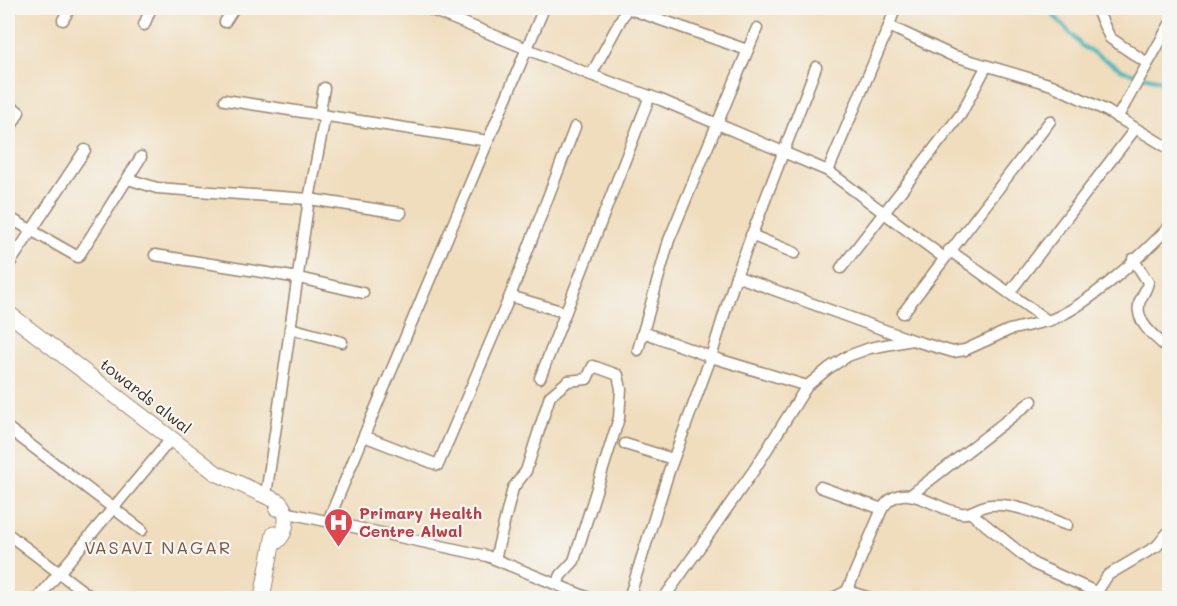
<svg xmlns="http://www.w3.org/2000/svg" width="1177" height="606" font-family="Mali,sans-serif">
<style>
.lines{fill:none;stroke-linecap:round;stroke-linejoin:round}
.stream{stroke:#45b5bc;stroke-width:4}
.street-casing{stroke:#96846e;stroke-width:13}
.secondary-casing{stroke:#96846e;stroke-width:17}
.street{stroke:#fff;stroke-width:10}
.secondary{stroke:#fff;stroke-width:15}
.labels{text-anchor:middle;stroke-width:4.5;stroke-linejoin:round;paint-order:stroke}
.street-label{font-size:16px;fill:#3b2a1e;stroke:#f6f6f2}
.health-label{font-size:16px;font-weight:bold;fill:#be3a42;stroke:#f6f6f2;text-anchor:start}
.neighbourhood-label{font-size:18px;letter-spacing:1.5px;fill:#7d5744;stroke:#f6f6f2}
</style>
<rect width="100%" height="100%" fill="#f6f6f2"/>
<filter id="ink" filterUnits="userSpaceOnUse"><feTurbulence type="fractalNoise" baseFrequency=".0167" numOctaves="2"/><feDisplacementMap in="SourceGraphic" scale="12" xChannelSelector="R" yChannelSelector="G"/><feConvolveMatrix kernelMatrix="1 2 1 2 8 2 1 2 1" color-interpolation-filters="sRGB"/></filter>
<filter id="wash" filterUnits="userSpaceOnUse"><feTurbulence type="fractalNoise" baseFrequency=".008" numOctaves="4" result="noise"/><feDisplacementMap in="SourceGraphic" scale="24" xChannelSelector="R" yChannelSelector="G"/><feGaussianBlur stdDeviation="1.35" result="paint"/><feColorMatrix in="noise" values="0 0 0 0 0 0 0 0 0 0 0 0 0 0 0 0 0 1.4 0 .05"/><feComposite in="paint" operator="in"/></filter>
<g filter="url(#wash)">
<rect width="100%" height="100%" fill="#f0ddbd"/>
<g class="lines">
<polyline class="stream" points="1047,8 1082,46 1124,71 1163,81 1170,87"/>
</g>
</g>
<g filter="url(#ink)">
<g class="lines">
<defs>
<g id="street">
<polyline points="427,8 591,75 661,100 828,171 943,257"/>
<polyline points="627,8 747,50"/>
<polyline points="1096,8 1110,38 1147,63"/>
<polyline points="63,20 70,8"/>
<polyline points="225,22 234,8"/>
<polyline points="144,25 151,8"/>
<polyline points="889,26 895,8"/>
<polyline points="591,75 627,8"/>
<polyline points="225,100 488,141"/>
<polyline points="8,104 19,112 8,132"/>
<polyline points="319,116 324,88"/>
<polyline points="1117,118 1170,24"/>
<polyline points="828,171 889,26 951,55 1052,85 1107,111 1170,149"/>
<polyline points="128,179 157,188 309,199 401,213"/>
<polyline points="8,217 78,257 141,157"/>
<polyline points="751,235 795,253"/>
<path d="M949,250L1048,321C1087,307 1140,257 1170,226"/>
<polyline points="155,255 299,278 363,293"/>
<path d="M1133,259L1148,282C1147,290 1141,296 1139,304C1135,323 1157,339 1170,350"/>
<polyline points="8,266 85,150"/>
<polyline points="841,268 961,114 986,67"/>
<polyline points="736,276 909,339"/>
<polyline points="1009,293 1135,129"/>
<polyline points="510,296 564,312"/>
<polyline points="903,313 1050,121"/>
<polyline points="290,328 342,342"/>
<polyline points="643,332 711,357 807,386"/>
<polyline points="638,350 669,240 757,28"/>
<polyline points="540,378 650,96"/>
<polyline points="1169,416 1170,417"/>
<polyline points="8,428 142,530"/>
<polyline points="364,436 438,465 510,296 575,127"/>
<polyline points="625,444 673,459"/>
<polyline points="820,487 882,509"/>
<polyline points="912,494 1032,401"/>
<polyline points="266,495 309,199 325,116"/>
<polyline points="275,510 487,556 589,598"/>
<polyline points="971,513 1034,564 1096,592"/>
<polyline points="328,521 544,8"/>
<polyline points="8,534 92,598"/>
<polyline points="495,559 513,488 526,471 550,396 568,381 587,379 593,366 618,375 621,389 619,418 574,561 561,575 557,584"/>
<path d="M847,591L882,509C903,476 934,510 961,513C972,515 980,505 991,505C1016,503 1045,517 1067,525"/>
<polyline points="38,598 171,439"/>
<polyline points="629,598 669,471 711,357 736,276 816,67"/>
<polyline points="664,598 754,470 807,386 829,368 848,356 870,348 912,340 953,352 965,350 1009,330 1048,321"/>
<polyline points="833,598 847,591 870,598"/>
<polyline points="1093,598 1108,575 1157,546 1170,530"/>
</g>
<g id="secondary">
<path d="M8,313L216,473L279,502C290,513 288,535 273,544"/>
<polyline points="262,598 274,534"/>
</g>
</defs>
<use href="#street" class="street-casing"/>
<use href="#secondary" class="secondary-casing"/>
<use href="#street" class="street"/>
<use href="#secondary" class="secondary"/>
</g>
</g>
<defs>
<symbol id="hospital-pin" viewBox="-11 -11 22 30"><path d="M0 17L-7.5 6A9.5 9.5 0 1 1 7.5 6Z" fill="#e0444e" stroke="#f6f6f2"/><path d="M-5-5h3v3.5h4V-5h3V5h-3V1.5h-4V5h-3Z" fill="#fff"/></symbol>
</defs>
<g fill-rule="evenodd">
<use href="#hospital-pin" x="322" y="506" width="33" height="45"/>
</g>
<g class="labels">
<g class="street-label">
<text transform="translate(146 396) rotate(38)" y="6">towards alwal</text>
</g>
<g class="health-label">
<text x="359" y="519">Primary Health<tspan x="359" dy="18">Centre Alwal</tspan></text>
</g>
<g class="neighbourhood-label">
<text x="158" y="554">VASAVI NAGAR</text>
</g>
</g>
<rect width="1177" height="606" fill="none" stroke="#f6f6f2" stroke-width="30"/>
</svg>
